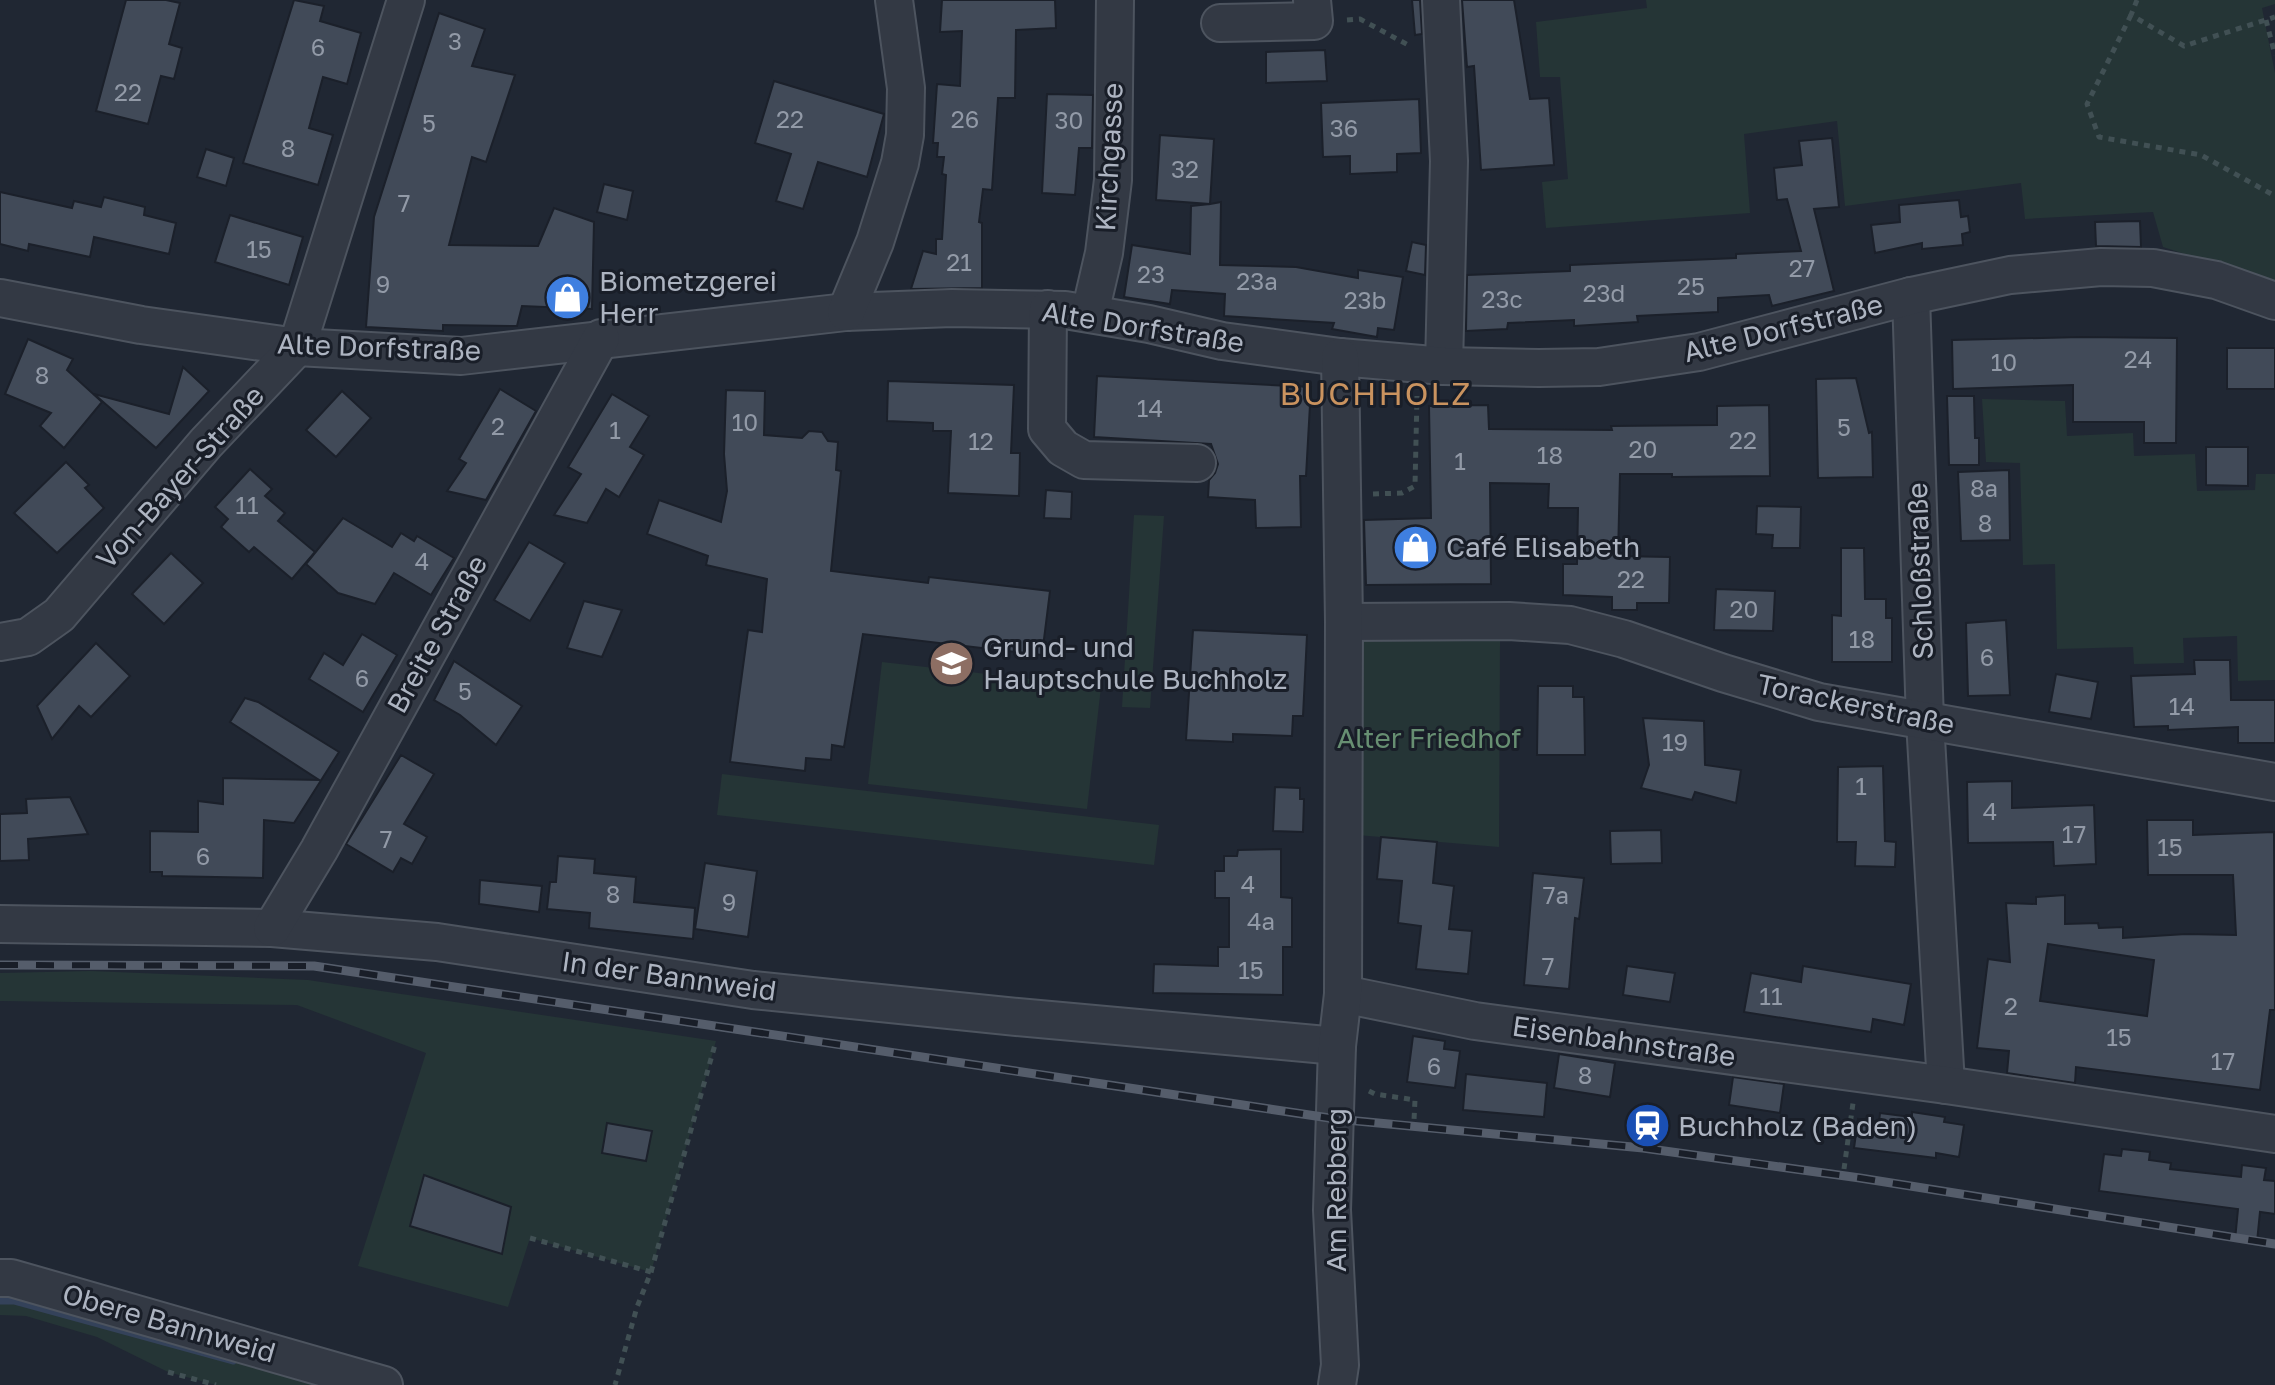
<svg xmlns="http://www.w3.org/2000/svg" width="2275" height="1385" font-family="'Golos Text',sans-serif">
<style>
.green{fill:#253536}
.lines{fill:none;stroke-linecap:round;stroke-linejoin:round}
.stream{stroke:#34425a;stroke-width:9}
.building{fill:#414a58;stroke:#1b202a;stroke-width:2;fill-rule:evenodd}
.minor-casing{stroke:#4d545f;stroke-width:40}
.path{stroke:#415054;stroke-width:5;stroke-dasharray:6 6;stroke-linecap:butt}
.minor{stroke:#333944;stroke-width:36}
.rail-casing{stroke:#555d6b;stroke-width:9}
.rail{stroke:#191e28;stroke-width:6;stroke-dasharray:18;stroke-linecap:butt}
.labels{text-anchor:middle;stroke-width:6;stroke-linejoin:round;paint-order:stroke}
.number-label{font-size:24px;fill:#929aa7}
.street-label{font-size:28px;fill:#adb4c1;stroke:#191e28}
.poi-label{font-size:28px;fill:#adb4c1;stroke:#191e28;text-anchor:start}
.park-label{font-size:28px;fill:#678f72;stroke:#191e28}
.quarter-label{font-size:32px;letter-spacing:2px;fill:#ca935f;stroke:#191e28}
</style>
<rect width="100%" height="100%" fill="#202733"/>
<g class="green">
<polygon points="1646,0 2275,0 2275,4 2262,8 2275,73 2275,283 2163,247 2153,212 2025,219 2021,183 1845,206 1837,121 1744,134 1750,213 1546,228 1542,182 1568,179 1560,77 1540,77 1536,22 1647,8"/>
<polygon points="1982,399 2065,401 2067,436 2133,433 2134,456 2195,454 2197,491 2255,490 2256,474 2275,474 2275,680 2238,681 2237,636 2183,638 2184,663 2134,664 2133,647 2057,649 2055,564 2023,565 2020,463 1986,462"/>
<polygon points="1134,515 1164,516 1150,708 1122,707"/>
<polygon points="1500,640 1499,847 1357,835 1361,641"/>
<polygon points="882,662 1101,687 1087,809 868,784"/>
<polygon points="722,774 1159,825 1154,865 717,815"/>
<polygon points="91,971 308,980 716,1041 651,1272 530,1238 508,1307 358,1266 426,1053 297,1005 0,1001 0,973"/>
<polygon points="0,1278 384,1385 216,1385 168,1372 97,1337 26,1316 0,1315"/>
</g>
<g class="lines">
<polyline class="stream" points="0,1300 14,1300 233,1360"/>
</g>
<g class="building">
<polygon points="126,0 166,0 180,3 169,44 182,48 174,79 161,76 148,124 96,111"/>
<polygon points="294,0 324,6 320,21 361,33 347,84 323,77 309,128 333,135 318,185 243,163"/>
<polygon points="942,0 1055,0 1056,28 1016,30 1015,98 998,98 992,190 983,189 979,222 982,223 982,288 911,289 923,251 936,254 936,239 942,239 946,175 942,174 944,157 937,157 938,143 933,143 937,84 960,86 962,31 940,32"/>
<polygon points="1412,0 1420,0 1422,34 1415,35"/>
<polygon points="1462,0 1514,0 1530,99 1549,98 1554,165 1481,170 1474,66 1467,67"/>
<polygon points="439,13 485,29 472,66 515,75 486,162 472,157 449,245 538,246 554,208 594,222 592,309 522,306 517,326 443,325 443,331 366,327 374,217"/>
<polygon points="1325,50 1327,81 1266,83 1266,52"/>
<polygon points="774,81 884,114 867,177 818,162 803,209 776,201 791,154 755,143"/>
<polygon points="1047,94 1093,95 1092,148 1079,148 1075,195 1042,193"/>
<polygon points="1419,99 1421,153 1397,154 1397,172 1350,174 1350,156 1323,157 1321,103"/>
<polygon points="1160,135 1214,139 1210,204 1221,202 1220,265 1296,267 1358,278 1358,270 1403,277 1394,330 1378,328 1377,337 1332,329 1334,323 1224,316 1225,294 1172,290 1170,304 1124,297 1132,245 1190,254 1191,206 1210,204 1156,200"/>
<polygon points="1832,138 1839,207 1814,209 1834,291 1772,306 1769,295 1718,298 1718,312 1637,316 1638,322 1574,326 1574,320 1508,323 1507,329 1466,331 1467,275 1570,271 1570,265 1736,258 1736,254 1801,251 1787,199 1777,200 1774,168 1802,165 1799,141"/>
<polygon points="206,149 234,158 226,186 197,177"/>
<polygon points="604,184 633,191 627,220 597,212"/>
<polygon points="0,192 72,208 74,201 101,207 104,197 145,207 144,215 176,223 169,254 94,237 90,257 29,244 28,251 0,244"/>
<polygon points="1959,200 1961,217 1968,216 1970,232 1962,234 1963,245 1922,249 1922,243 1875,253 1871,225 1900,222 1899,205"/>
<polygon points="230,215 303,237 289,285 215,262"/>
<polygon points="2140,221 2141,247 2096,246 2095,222"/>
<polygon points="1412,242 1426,245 1425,275 1406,271"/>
<polygon points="2081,337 2177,338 2176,443 2144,443 2144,422 2073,422 2073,385 1953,389 1952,340"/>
<polygon points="28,339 73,359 67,370 102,402 64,448 40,426 51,413 5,394"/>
<rect x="2227" y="348" width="48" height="41"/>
<polygon points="183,367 209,391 156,448 94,394 169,414"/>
<polygon points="1097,376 1311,387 1306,476 1300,476 1301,527 1256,528 1255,500 1208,497 1209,480 1215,473 1218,464 1211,444 1094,437"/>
<polygon points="1856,378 1869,433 1872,432 1873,477 1818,478 1816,379"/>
<polygon points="888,381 1014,385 1011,453 1020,453 1019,496 948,493 951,431 933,431 933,423 887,421"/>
<polygon points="500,389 536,411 486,500 447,491 466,463 459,459"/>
<polygon points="726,390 765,391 764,435 802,438 809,431 822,432 828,441 838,442 836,470 841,471 831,571 928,583 929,577 1050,591 1042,655 863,634 844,747 832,745 831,760 806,758 805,771 730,762 748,630 762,632 767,579 706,565 708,556 647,534 659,500 721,522 727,491 724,454"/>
<polygon points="342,391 371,418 336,457 306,430"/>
<polygon points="612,394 649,416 630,447 644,455 619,497 606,489 587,523 554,515 581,474 568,467"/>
<polygon points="1947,396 1974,396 1975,438 1979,438 1979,465 1949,465"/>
<polygon points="1488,405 1489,429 1612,430 1611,426 1717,425 1717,406 1769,405 1770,476 1672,477 1672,474 1620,474 1618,556 1670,557 1669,603 1637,603 1637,610 1612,610 1612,597 1563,595 1563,564 1577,564 1578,508 1548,508 1549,484 1490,483 1491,584 1366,585 1364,520 1431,518 1429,406"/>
<polygon points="2206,447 2248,447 2248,486 2206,485"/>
<polygon points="66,462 89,485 85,488 104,508 57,553 14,513"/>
<polygon points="250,469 272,489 265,496 285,513 278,521 315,552 292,579 254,547 249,552 221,527 228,519 215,507"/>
<polygon points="2009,470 2010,540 1961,541 1958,472"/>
<polygon points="1046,490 1072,492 1071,519 1044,518"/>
<polygon points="1757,506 1801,507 1800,548 1772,548 1773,535 1756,534"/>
<polygon points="343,518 392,547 401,533 414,541 417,536 454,558 431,595 394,573 375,604 338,593 306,564"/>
<polygon points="529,542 565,563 530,621 494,600"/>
<polygon points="1841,548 1864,548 1865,599 1886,599 1886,618 1892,618 1892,662 1832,662 1832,615 1841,616"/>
<polygon points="171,553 203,583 164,624 132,594"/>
<polygon points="1716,589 1775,591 1773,631 1714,630"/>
<polygon points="584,601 622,610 602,657 567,648"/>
<polygon points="2006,620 2010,695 1968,696 1966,623"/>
<polygon points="1193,630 1307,635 1303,716 1293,716 1292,736 1233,734 1233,742 1186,740"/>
<polygon points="362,634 397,655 363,712 309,679 324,653 343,665"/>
<polygon points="96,643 130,676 91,717 79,706 52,739 37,706"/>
<polygon points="2194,660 2230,660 2231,700 2275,700 2275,743 2238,743 2238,727 2168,730 2168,726 2134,727 2131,676 2195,674"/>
<polygon points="454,661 522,706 496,745 460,715 434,700"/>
<polygon points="2056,674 2098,682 2091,719 2049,712"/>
<polygon points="1538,686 1573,686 1573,697 1584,697 1585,755 1537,755"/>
<polygon points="245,698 258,702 339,752 294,823 264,820 263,878 162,876 162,872 150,872 150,831 198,832 198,801 223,804 223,778 319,780 230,722"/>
<polygon points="1643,718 1704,721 1705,765 1741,770 1736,803 1695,792 1692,800 1641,788 1649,765"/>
<polygon points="401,755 434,774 404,824 427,837 412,864 401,858 393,872 346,844"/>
<polygon points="1883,766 1885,841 1896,842 1895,867 1855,866 1856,842 1837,842 1838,767"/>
<polygon points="2012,781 2012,808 2094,805 2096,864 2054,866 2053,842 1968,843 1967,782"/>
<polygon points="1275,787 1300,788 1300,799 1304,799 1303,832 1273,831"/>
<polygon points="70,797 88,834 28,839 29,860 0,861 0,814 27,813 26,799"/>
<path d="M2147,820H2193V835L2274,832L2275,1010H2270L2260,1090L2076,1067L2075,1083L2007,1073L2009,1051L1977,1048L1988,959L2010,962L2006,903L2036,904V897L2065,895V924L2098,923L2099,928L2123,927V938L2186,934L2236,935L2233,875H2148ZM2048,944L2154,960L2147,1016L2040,1001Z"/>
<polygon points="1661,830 1662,863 1611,864 1610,831"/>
<polygon points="1381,837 1437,842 1433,883 1454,886 1449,929 1472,931 1468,974 1416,969 1421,926 1398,923 1402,881 1377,879"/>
<polygon points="1281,849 1281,897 1292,898 1292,947 1283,947 1283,995 1153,993 1154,964 1218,966 1218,947 1229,947 1229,898 1215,898 1215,871 1224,871 1224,856 1237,856 1238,850"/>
<polygon points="558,856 595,859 594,873 636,877 634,902 695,908 693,939 589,928 590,913 547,909 550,882 556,882"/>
<polygon points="705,863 757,871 748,937 695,929"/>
<polygon points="1533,873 1584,878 1579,919 1575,918 1569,989 1524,985"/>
<polygon points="480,880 542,886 539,912 479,904"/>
<polygon points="1627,966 1675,973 1670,1002 1623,995"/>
<polygon points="1803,966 1911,984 1904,1025 1873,1019 1871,1032 1744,1012 1751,973 1801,982"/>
<polygon points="1413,1036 1445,1041 1444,1049 1460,1051 1455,1088 1407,1082"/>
<polygon points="1559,1054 1615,1063 1610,1097 1554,1088"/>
<polygon points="1466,1074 1547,1083 1544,1117 1463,1110"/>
<polygon points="1733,1077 1784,1084 1780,1113 1729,1105"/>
<polygon points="1912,1112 1945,1117 1944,1122 1964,1125 1959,1157 1936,1153 1936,1158 1854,1148 1858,1119 1879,1122 1880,1113 1912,1117"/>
<polygon points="607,1123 652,1131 646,1161 602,1153"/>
<polygon points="2122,1149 2150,1152 2149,1160 2171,1163 2170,1169 2241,1177 2242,1165 2266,1168 2264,1180 2275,1181 2275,1214 2260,1212 2257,1242 2235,1240 2238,1209 2099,1191 2104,1154 2121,1156"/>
<polygon points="424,1175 511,1207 502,1254 410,1226"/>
</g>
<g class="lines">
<defs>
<g id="minor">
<polyline points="1441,0 1449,161 1444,366"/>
<polyline points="1220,23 1314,21 1312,0"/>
<polyline points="1911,296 1925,721 1946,1085"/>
<polyline points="0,298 141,325 297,347 461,356 846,312 952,308 1065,310 1149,324 1222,341 1340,357 1444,366 1539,368 1599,367 1699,352 1911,296 2010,275 2101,267 2153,268 2216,280 2275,301"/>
<polyline points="1048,309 1047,429 1063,448 1084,460 1197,463"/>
<polyline points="846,312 875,242 900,163 905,135 906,88 894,0"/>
<polyline points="1090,313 1104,253 1113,180 1115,0"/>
<polyline points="1344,622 1509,621 1570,625 1624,639 1723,673 1819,702 2275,782"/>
<polyline points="0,642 28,637 59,615 206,443 297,347 406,0"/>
<polyline points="0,924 272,928 437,942 753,990 1017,1017 1337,1046"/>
<polyline points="272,928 319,850 601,338"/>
<polyline points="1343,994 1475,1021 1946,1085 2275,1134"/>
<polyline points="0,1278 11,1278 384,1385"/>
<polyline points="1337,1385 1340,1365 1332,1210 1337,1046 1343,994 1344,622 1340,357"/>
</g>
</defs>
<use href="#minor" class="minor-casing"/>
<g class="path">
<polyline points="2137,0 2131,15 2184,46 2275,17"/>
<polyline points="2131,15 2087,104 2099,137 2201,155 2275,196"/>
<polyline points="1347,20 1360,19 1410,46"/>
<polyline points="2266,20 2275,55"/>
<polyline points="1373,494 1402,493 1415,486 1417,396"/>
<polyline points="1369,1091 1375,1094 1415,1100 1414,1120"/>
<polyline points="1844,1169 1853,1103"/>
<polyline points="530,1238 651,1272 637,1307 615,1385"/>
<polyline points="651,1272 716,1041"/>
<polyline points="168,1372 216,1385"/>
</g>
<use href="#minor" class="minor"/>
<defs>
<polyline id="rail" points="0,965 314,966 1336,1119 1643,1148 1860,1178 2275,1244"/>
</defs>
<use href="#rail" class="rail-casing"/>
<use href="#rail" class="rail"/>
</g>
<defs>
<symbol id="shop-disc" viewBox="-11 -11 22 22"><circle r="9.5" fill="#3f7fe0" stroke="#191e28"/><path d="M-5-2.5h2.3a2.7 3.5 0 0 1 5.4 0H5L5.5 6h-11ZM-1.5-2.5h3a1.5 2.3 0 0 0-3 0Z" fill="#fff"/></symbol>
<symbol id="school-disc" viewBox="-11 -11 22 22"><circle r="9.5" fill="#8d6e63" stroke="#191e28"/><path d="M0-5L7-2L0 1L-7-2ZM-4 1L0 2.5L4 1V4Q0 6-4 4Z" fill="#fff"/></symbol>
<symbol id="station-disc" viewBox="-11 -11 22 22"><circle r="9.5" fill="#1a4fb4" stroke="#191e28"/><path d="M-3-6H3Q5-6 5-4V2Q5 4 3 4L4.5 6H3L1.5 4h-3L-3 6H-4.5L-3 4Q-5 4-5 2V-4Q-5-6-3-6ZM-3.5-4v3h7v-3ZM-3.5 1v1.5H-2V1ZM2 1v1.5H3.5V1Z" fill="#fff"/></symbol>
</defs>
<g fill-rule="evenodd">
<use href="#shop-disc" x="542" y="272" width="51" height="51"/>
<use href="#shop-disc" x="1390" y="522" width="51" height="51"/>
<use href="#school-disc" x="926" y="638" width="51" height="51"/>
<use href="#station-disc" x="1622" y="1100" width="51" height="51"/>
</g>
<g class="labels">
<g class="number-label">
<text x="455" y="50">3</text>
<text x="318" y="56">6</text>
<text x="128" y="101">22</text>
<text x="790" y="128">22</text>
<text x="965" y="128">26</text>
<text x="1069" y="129">30</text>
<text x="429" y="132">5</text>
<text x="1344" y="137">36</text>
<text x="288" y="157">8</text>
<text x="1185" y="178">32</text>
<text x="404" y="212">7</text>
<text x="259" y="258">15</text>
<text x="959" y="271">21</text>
<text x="1802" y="277">27</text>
<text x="1151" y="283">23</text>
<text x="1257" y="290">23a</text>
<text x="383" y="293">9</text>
<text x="1691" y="295">25</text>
<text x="1604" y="302">23d</text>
<text x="1502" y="308">23c</text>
<text x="1365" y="309">23b</text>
<text x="2138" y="368">24</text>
<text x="2004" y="371">10</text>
<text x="42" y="384">8</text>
<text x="1150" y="417">14</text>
<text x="745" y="431">10</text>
<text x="498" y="435">2</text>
<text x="1844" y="436">5</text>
<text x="615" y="439">1</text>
<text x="1743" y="449">22</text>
<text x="981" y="450">12</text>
<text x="1643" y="458">20</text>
<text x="1550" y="464">18</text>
<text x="1460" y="470">1</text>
<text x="1984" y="497">8a</text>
<text x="247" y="514">11</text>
<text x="1985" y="532">8</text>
<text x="422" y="570">4</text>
<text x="1631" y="588">22</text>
<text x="1744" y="618">20</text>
<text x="1862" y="648">18</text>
<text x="1987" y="666">6</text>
<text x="362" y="687">6</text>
<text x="465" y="700">5</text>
<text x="2182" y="715">14</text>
<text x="1675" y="751">19</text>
<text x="1861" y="795">1</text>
<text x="1990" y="820">4</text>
<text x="2074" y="843">17</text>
<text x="386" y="848">7</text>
<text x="2170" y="856">15</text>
<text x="203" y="865">6</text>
<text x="1248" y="893">4</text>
<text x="613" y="903">8</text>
<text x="1556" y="904">7a</text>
<text x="729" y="911">9</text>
<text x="1261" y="930">4a</text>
<text x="1548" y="975">7</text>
<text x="1251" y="979">15</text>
<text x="1771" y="1005">11</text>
<text x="2011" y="1015">2</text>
<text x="2119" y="1046">15</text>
<text x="2223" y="1070">17</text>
<text x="1434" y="1075">6</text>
<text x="1585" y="1084">8</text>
</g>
<g class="street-label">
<text transform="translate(1109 157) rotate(-87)" y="10">Kirchgasse</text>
<text transform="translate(1143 327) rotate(9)" y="10">Alte Dorfstraße</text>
<text transform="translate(1783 328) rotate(-14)" y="10">Alte Dorfstraße</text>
<text transform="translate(379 347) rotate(2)" y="10">Alte Dorfstraße</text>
<text transform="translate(180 477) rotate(-48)" y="10">Von-Bayer-Straße</text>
<text transform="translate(1920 571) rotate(-92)" y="10">Schloßstraße</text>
<text transform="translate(437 634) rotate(-61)" y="10">Breite Straße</text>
<text transform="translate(1856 704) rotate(12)" y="10">Torackerstraße</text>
<text transform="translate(669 976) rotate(8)" y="10">In der Bannweid</text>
<text transform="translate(1624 1041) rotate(8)" y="10">Eisenbahnstraße</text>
<text transform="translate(1336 1190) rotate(-90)" y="10">Am Rebberg</text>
<text transform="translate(169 1323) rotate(16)" y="10">Obere Bannweid</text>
</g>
<g class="poi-label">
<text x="599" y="291">Biometzgerei<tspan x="599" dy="32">Herr</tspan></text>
<text x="1446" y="557">Café Elisabeth</text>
<text x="983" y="657">Grund- und<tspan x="983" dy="32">Hauptschule Buchholz</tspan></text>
<text x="1678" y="1136">Buchholz (Baden)</text>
</g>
<g class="park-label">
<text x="1429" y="748">Alter Friedhof</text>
</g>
<g class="quarter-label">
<text x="1376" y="405">BUCHHOLZ</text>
</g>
</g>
</svg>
